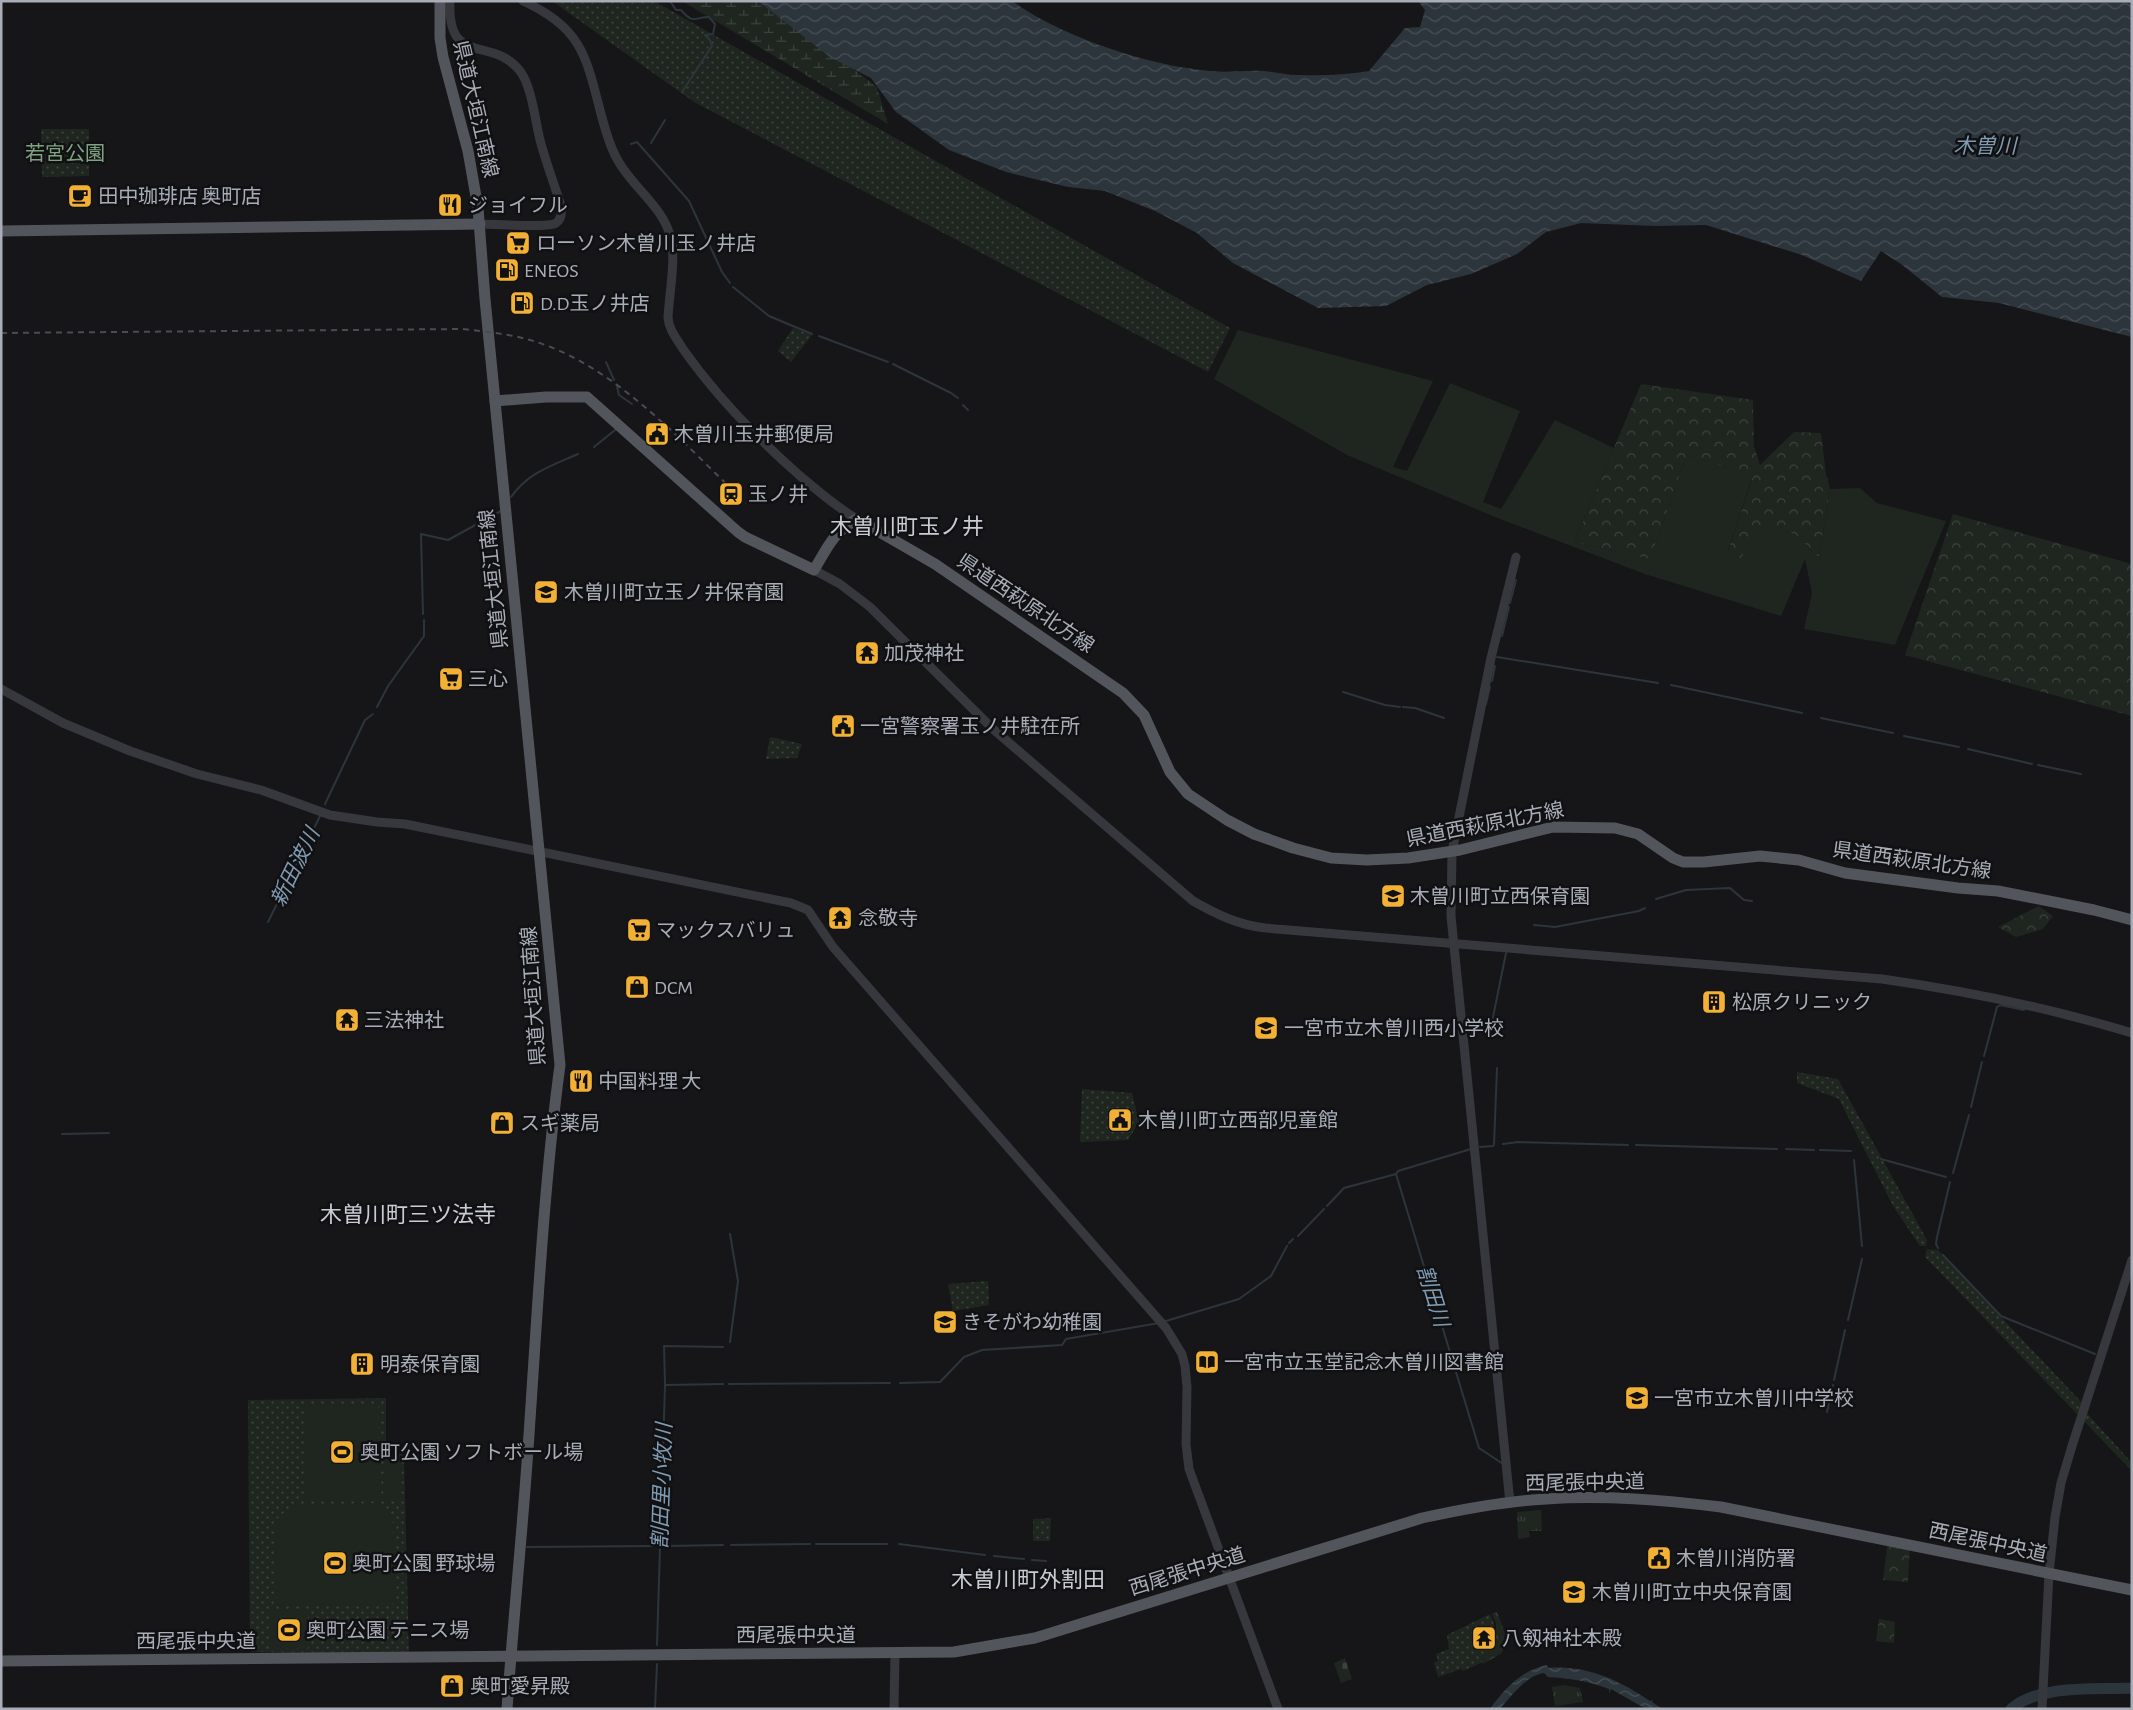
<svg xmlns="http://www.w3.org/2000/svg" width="2133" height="1710" font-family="'Alegreya Sans','Noto Sans JP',sans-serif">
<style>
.grass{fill:url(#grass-tufts)}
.forest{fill:url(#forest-crowns)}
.wetland{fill:url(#wetland-marsh)}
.cemetery{fill:url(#cemetery-stones)}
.park{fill:url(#park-dots)}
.garden{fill:#1e261f}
.water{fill:url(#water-waves)}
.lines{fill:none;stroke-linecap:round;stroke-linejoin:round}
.stream{stroke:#2c353c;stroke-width:2}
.river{stroke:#2c353c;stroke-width:11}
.minor{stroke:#37383d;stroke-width:9}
.major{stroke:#53555c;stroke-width:11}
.rail{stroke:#4a4c52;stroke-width:2;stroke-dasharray:6 5;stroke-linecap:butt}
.labels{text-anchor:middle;stroke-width:5;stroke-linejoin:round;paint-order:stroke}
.street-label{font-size:20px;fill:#a8adb8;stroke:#111113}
.park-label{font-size:20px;fill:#7fa381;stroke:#111113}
.poi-label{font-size:20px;fill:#a8adb8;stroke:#111113;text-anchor:start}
.water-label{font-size:21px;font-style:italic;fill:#7f9bb3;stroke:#111113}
.quarter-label{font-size:22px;fill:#c9ccd4;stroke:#111113}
</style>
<defs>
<pattern id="grass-tufts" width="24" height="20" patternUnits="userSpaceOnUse" patternTransform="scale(1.25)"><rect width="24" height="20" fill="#1e261f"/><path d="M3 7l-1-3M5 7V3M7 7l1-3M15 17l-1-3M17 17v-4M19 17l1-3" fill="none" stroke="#3c433d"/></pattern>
<pattern id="forest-crowns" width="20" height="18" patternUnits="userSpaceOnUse" patternTransform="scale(1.25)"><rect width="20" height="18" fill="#1e261f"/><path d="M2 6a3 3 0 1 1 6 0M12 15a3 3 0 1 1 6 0" fill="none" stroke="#3c433d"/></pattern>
<pattern id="wetland-marsh" width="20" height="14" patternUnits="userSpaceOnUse" patternTransform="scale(1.25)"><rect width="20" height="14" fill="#1e261f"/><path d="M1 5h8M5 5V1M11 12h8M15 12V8" fill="none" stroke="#3c433d"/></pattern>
<pattern id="cemetery-stones" width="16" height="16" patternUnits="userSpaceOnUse" patternTransform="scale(1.25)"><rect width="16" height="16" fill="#1e261f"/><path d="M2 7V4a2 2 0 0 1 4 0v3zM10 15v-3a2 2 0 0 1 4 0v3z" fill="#3c433d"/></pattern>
<pattern id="park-dots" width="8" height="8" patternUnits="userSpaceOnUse" patternTransform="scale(1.25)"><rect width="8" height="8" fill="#1e261f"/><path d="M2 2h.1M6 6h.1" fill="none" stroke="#3c433d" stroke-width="1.8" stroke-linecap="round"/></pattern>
<pattern id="water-waves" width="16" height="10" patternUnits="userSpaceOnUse" patternTransform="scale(1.25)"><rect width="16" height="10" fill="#2c353c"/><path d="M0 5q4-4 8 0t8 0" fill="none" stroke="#485056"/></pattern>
</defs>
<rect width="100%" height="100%" fill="#161618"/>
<g class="grass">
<polygon points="1541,1510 1542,1531 1529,1531 1530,1537 1518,1539 1517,1512"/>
<polygon points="1564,1685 1580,1688 1583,1702 1555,1706 1552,1687"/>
</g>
<g class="forest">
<polygon points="1641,384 1753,400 1754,446 1760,465 1794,432 1821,433 1826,474 1830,489 1819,558 1795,534 1741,559 1728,551 1753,476 1687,455 1650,560 1574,542"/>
<polygon points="1953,514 2132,564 2132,716 1905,655"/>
<polygon points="2039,906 2053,916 2043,929 2016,937 1998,927"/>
<polygon points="1888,1540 1910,1545 1908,1582 1883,1580"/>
<polygon points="1497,1612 1505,1633 1502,1653 1483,1664 1485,1646 1496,1640 1496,1623 1492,1614"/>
<polygon points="1879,1619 1895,1622 1894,1643 1876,1641"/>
</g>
<polygon class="wetland" points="682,1 764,1 877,87 888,124"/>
<polygon class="cemetery" points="1345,1658 1352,1679 1341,1683 1334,1663"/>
<g class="park">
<polygon points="552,1 654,1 1230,328 1208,372 694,102"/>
<polygon points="41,129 89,129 89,176 42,177"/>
<polygon points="793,328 812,335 791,362 778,351"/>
<polygon points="770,737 802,744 797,758 766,759"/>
<polygon points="1797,1072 1838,1079 1927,1240 1926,1246 1920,1246 1893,1206 1839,1099 1797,1083"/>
<polygon points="1082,1089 1132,1093 1139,1122 1128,1140 1080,1142"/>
<polygon points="1927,1249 1941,1250 1938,1250 2085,1406 2084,1410 2132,1463 2132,1471 1925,1257"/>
<polygon points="988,1281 989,1305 953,1311 948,1284"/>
<polygon points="386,1398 386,1454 404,1454 409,1654 250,1652 248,1400"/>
<polygon points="1051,1518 1050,1541 1033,1541 1033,1519"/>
<polygon points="1490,1614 1494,1624 1494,1641 1485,1646 1483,1662 1463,1671 1461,1669 1438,1677 1434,1662 1438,1661 1436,1654 1449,1649 1447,1635"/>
</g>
<g class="garden">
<polygon points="1238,330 1433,381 1393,467 1407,471 1450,383 1520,411 1483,502 1501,509 1555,420 1614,448 1574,542 1650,559 1687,455 1753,475 1728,550 1741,559 1760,525 1795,534 1819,558 1830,489 1860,488 1877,503 1946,521 1895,645 1804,629 1812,593 1805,559 1781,616 1645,574 1500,519 1347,455 1214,379"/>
<polygon points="378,1404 379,1500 306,1500 305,1405"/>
<polygon points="384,1456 402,1456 401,1500 383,1500"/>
<polygon points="378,1503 393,1522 396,1603 277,1606 275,1521 291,1506"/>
<polygon points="308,1610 308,1648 269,1649 270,1611"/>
</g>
<g class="water">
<path d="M758,1H1012C1062,37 1149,66 1210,71C1228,73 1246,70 1264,71C1275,72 1286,75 1298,75C1322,76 1345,75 1369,71L1405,28L1420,27L1425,10L1418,1H2132V337L1999,303L1942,297L1901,264L1881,251L1861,281L1802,255L1706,225L1656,226L1581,223L1546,232L1517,254L1471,274L1427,285L1386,306L1318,308L1233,263L1197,233L1155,211L1105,191L1068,187L1006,172L949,150L896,112L871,78L830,57Z"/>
<path d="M1547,1665L1548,1668C1588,1665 1618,1680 1650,1701L1653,1700L1652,1702L1662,1709H1646L1611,1689L1609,1693V1689C1589,1681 1570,1678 1548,1677L1544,1673C1527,1675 1511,1696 1500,1709H1490C1504,1689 1522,1670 1547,1665Z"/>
</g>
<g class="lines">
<g class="stream">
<path d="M670,1L676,10H681C694,25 694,17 709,17L715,24L713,34L705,35L710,40L712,46L682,92"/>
<polyline points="651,143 665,120"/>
<polyline points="631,144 637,142 689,201 722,272 730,283"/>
<polyline points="733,287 769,316 812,334"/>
<polyline points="819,336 888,362"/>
<polyline points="606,362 614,380"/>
<polyline points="893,364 951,393 958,398"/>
<polyline points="617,387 619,395 632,404"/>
<polyline points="963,405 968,410"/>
<polyline points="594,447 615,430"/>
<path d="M511,497C529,472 551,466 578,454"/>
<polyline points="1510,603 1516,580"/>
<polyline points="423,614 421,534 448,540 501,511"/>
<polyline points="1502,636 1509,607"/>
<polyline points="1497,657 1658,683"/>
<polyline points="1492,681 1495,666"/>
<polyline points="1671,685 1802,713"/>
<polyline points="1343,692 1385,705 1400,707"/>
<polyline points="1486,704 1490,687"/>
<polyline points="377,707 388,686 424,636 424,620"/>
<polyline points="1403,707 1415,708 1444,718"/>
<polyline points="1821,718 1893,733"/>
<polyline points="1904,736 1959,747"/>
<polyline points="1968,749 2032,764"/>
<polyline points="2038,765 2081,774"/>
<polyline points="325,804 365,720 373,714"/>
<polyline points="1656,899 1686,890 1730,888 1744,900 1752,901"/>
<polyline points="268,922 321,814"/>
<polyline points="1534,925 1555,927 1639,911 1645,908"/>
<polyline points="1489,1037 1506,953"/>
<polyline points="1984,1056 1997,1007 2000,1005 2024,1010"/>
<polyline points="1971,1107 1982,1062"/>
<polyline points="62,1134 109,1133"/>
<polyline points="1503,1144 1518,1142 1628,1145"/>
<polyline points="1494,1145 1497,1068"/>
<polyline points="1636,1145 1777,1149"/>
<polyline points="1480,1147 1493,1146"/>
<polyline points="1786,1149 1814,1150"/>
<polyline points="1820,1150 1851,1151"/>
<polyline points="1881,1159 1946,1177"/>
<polyline points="1854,1160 1862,1246"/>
<polyline points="1953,1173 1969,1115"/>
<polyline points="1396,1174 1479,1448 1503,1464"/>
<polyline points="1327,1206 1344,1188 1396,1174 1398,1171 1471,1149"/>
<polyline points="730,1234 738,1281 730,1342"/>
<polyline points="1298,1236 1324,1209"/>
<polyline points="1289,1243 1293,1239"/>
<polyline points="1938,1248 1936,1244 1937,1237 1950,1182"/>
<polyline points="1943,1255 2001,1316 2095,1354"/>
<polyline points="1848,1320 1862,1259"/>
<polyline points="1166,1321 1239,1299 1271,1276 1287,1246"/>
<polyline points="1834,1380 1845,1330"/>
<polyline points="900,1383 940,1382 964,1357 982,1350 1062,1345 1066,1339 1159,1323"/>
<polyline points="665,1384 664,1346 723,1347"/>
<polyline points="729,1384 890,1383"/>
<polyline points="1827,1412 1833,1385"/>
<polyline points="816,1544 887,1544"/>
<polyline points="899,1544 985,1555"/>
<polyline points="731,1545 810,1544"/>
<polyline points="666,1546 723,1545"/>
<polyline points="527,1547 653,1546"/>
<polyline points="994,1556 1024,1559"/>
<polyline points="1032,1560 1046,1561"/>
<polyline points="657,1645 665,1385 723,1384"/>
<polyline points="655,1709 657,1664"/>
</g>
<path class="river" d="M2011,1709C2040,1684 2094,1690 2132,1688"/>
<g class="minor">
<path d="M450,1C447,68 492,35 520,71C532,87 535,120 540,140C546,163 555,186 562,209C561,215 561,220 556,223C549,228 493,224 480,224"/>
<path d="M523,1C582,28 586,56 601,114C605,129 609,144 616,157C630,186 664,206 671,239C676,260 669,295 668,318C669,330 677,339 683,349C716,396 756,437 799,475C818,491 836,507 857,519"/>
<path d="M814,570L840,584L870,607L993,729L1193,901C1216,914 1238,925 1265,928L1882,979C1967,991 2050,1008 2132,1033"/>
<polyline points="1,689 63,723 130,751 197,774 261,790 330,815 377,822 405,824 791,903 808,910 833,947 1166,1328 1182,1354 1185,1366 1187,1387 1186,1444 1189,1469 1278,1709"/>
<polyline points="1510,1503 1451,916 1452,852 1491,658 1516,557"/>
<polyline points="894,1709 895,1653"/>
<polyline points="2042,1709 2049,1574 2055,1517 2061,1483 2072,1446 2132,1260"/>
</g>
<g class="major">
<path d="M440,1V38L443,57L468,151L478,208L485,299L560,1065C543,1192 537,1321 528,1449C522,1536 513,1622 507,1709"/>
<polyline points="1,231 480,224"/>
<path d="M495,401L546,397H587L738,532L745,537L814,570C827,548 834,531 857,519L935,564L1123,693L1144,715L1170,772L1188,794L1227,820L1254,834L1293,848L1331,858L1367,860L1408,858L1460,850L1553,827L1615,828L1638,834L1673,858L1683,862H1704L1760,856L1799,860L1845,873L1958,888L1998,891L2094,910L2132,920"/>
<path d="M1,1661L954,1652L1035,1638L1422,1518C1463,1509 1504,1501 1546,1499C1605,1495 1663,1500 1721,1507L2132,1590"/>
</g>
<path class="rail" d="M1,333L462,329C491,332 520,335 548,346C624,375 688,448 746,503"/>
</g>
<defs>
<symbol id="cafe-square" viewBox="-11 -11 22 22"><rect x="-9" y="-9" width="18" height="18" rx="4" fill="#f2b134" stroke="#111113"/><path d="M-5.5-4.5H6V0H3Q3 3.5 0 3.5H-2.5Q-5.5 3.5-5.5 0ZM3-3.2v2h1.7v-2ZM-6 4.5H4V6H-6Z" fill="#111"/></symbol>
<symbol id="restaurant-square" viewBox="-11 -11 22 22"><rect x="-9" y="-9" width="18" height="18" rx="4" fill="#f2b134" stroke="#111113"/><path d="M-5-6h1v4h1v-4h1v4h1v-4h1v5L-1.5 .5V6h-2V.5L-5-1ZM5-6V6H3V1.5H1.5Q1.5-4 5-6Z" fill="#111"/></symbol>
<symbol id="supermarket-square" viewBox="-11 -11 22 22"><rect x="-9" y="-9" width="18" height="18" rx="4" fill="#f2b134" stroke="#111113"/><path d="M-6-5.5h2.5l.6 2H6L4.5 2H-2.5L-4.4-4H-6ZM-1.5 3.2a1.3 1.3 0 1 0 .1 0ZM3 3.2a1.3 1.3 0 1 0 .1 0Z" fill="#111"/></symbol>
<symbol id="fuel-square" viewBox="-11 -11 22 22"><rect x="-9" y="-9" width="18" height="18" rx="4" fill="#f2b134" stroke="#111113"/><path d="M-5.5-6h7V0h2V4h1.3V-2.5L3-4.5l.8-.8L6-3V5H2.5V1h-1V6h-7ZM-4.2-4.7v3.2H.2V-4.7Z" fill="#111"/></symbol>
<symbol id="civic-square" viewBox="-11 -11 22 22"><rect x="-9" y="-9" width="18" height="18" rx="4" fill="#f2b134" stroke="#111113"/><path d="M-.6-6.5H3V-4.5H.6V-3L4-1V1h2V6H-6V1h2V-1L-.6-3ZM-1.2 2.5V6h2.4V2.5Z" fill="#111"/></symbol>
<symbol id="station-square" viewBox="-11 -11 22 22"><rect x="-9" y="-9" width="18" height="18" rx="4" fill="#f2b134" stroke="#111113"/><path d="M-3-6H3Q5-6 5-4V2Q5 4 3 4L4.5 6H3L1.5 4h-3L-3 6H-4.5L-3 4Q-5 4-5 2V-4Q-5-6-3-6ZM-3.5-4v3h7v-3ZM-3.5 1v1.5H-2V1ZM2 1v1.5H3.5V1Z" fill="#111"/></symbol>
<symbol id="school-square" viewBox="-11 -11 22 22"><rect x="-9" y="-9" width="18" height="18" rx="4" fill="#f2b134" stroke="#111113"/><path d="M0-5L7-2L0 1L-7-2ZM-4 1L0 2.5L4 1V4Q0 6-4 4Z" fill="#111"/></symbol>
<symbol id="temple-square" viewBox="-11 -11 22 22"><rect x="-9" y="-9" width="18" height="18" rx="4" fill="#f2b134" stroke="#111113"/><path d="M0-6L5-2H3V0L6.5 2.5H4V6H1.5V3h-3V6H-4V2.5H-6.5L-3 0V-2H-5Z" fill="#111"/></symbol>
<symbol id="shop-square" viewBox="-11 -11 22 22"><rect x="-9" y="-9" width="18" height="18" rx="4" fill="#f2b134" stroke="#111113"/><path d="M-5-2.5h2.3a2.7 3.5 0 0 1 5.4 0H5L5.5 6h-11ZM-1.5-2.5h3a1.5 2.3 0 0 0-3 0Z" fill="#111"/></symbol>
<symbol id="building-square" viewBox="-11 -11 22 22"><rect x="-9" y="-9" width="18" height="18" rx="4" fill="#f2b134" stroke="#111113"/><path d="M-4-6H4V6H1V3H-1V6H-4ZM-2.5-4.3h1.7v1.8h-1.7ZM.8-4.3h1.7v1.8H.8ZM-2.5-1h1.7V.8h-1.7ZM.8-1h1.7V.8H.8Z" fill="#111"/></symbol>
<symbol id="library-square" viewBox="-11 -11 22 22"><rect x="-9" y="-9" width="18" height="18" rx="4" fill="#f2b134" stroke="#111113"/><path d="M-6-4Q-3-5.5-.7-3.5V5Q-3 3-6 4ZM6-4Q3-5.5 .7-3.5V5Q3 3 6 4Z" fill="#111"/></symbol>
<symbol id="stadium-square" viewBox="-11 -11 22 22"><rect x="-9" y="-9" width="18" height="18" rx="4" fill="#f2b134" stroke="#111113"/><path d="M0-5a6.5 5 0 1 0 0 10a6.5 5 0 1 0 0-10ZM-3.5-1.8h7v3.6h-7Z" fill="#111"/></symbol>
</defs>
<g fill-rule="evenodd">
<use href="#cafe-square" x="66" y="182" width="28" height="28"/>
<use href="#restaurant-square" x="436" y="191" width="28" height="28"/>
<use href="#supermarket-square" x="504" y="229" width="28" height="28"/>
<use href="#fuel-square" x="493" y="256" width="28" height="28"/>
<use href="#fuel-square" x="508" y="289" width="28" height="28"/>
<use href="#civic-square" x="643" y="420" width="28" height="28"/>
<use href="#station-square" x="717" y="480" width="28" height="28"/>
<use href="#school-square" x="532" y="578" width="28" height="28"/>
<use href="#temple-square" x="853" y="639" width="28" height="28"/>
<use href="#supermarket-square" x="437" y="665" width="28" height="28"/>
<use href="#civic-square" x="829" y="712" width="28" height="28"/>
<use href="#school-square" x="1379" y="882" width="28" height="28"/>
<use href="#temple-square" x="826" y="904" width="28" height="28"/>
<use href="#supermarket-square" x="625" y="916" width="28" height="28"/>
<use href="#shop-square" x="623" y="973" width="28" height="28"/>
<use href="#building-square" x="1700" y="988" width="28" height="28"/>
<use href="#temple-square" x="333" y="1006" width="28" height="28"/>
<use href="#school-square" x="1252" y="1014" width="28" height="28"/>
<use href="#restaurant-square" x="567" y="1067" width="28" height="28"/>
<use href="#civic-square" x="1106" y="1106" width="28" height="28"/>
<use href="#shop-square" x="488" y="1109" width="28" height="28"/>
<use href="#school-square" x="931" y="1308" width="28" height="28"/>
<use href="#library-square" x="1193" y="1348" width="28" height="28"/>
<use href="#building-square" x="348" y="1350" width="28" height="28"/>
<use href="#school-square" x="1623" y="1384" width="28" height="28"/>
<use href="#stadium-square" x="328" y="1438" width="28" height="28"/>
<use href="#civic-square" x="1645" y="1544" width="28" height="28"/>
<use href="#stadium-square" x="321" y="1549" width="28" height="28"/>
<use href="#school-square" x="1560" y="1578" width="28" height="28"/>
<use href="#stadium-square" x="275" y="1616" width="28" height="28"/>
<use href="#temple-square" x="1470" y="1624" width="28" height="28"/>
<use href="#shop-square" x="438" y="1672" width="28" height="28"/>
</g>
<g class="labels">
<g class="street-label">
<text transform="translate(476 109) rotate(77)" y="7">県道大垣江南線</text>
<text transform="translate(493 579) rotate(-96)" y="7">県道大垣江南線</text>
<text transform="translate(1026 603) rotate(34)" y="7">県道西萩原北方線</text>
<text transform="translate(1485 824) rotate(-11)" y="7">県道西萩原北方線</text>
<text transform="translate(1912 860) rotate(8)" y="7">県道西萩原北方線</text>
<text transform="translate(533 996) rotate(-94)" y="7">県道大垣江南線</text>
<text transform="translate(1585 1482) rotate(-1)" y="7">西尾張中央道</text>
<text transform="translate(1988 1542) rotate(12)" y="7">西尾張中央道</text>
<text transform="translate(1187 1571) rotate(-17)" y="7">西尾張中央道</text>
<text x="796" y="1642">西尾張中央道</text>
<text x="196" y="1648">西尾張中央道</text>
</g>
<g class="park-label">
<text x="65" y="160">若宮公園</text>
</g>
<g class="poi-label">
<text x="98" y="203">田中珈琲店 奥町店</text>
<text x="468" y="212">ジョイフル</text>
<text x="536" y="250">ローソン木曽川玉ノ井店</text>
<text x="524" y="277">ENEOS</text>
<text x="540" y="310">D.D玉ノ井店</text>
<text x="674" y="441">木曽川玉井郵便局</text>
<text x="748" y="501">玉ノ井</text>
<text x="564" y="599">木曽川町立玉ノ井保育園</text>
<text x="884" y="660">加茂神社</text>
<text x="468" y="686">三心</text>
<text x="860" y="733">一宮警察署玉ノ井駐在所</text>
<text x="1410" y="903">木曽川町立西保育園</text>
<text x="858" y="925">念敬寺</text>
<text x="656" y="937">マックスバリュ</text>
<text x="654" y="994">DCM</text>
<text x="1732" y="1009">松原クリニック</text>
<text x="364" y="1027">三法神社</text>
<text x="1284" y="1035">一宮市立木曽川西小学校</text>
<text x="598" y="1088">中国料理 大</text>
<text x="1138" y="1127">木曽川町立西部児童館</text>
<text x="520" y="1130">スギ薬局</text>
<text x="962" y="1329">きそがわ幼稚園</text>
<text x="1224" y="1369">一宮市立玉堂記念木曽川図書館</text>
<text x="380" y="1371">明泰保育園</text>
<text x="1654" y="1405">一宮市立木曽川中学校</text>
<text x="360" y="1459">奥町公園 ソフトボール場</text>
<text x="1676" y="1565">木曽川消防署</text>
<text x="352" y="1570">奥町公園 野球場</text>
<text x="1592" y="1599">木曽川町立中央保育園</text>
<text x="306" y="1637">奥町公園 テニス場</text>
<text x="1502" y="1645">八剱神社本殿</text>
<text x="470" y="1693">奥町愛昇殿</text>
</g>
<g class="water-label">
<text x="1985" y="153">木曽川</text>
<text transform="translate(295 867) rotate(-64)" y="7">新田波川</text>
<text transform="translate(1433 1296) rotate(73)" y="7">割田川</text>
<text transform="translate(662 1486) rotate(-88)" y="7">割田里小牧川</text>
</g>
<g class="quarter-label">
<text x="907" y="534">木曽川町玉ノ井</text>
<text x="408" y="1222">木曽川町三ツ法寺</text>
<text x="1028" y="1587">木曽川町外割田</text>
</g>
</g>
<rect width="2133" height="1710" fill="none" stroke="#a8adb8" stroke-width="5"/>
</svg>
